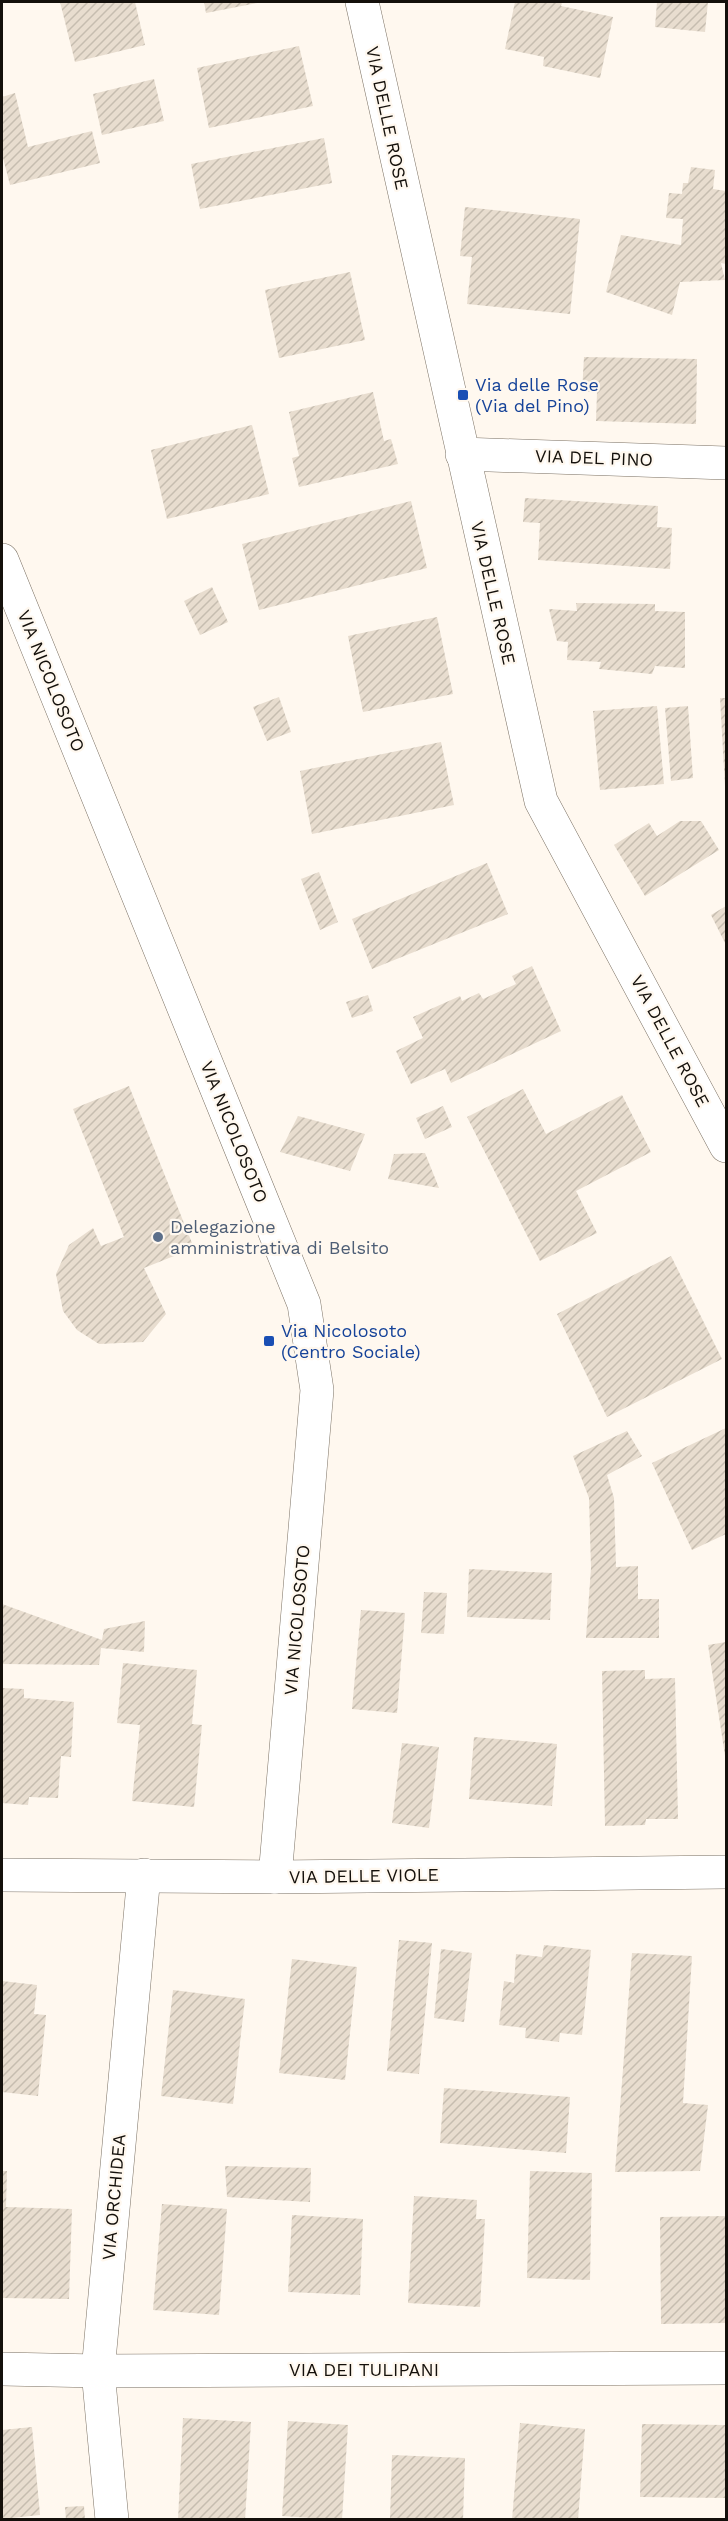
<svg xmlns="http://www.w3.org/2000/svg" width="728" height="2521" font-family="'Work Sans',sans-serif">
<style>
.building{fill:url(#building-hatch)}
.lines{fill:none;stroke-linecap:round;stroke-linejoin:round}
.street-casing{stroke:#7c7265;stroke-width:34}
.street{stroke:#fff;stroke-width:33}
.transit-dot{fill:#1a4fb4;stroke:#fff8ef;stroke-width:2}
.service-dot{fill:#5c6f8a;stroke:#fff8ef;stroke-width:2}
.labels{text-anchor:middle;stroke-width:4.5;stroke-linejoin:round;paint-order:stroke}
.street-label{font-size:18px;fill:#14100b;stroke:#fff8ef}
.transit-label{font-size:18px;fill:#164399;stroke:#fff8ef;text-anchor:start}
.service-label{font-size:18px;fill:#4e5e75;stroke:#fff8ef;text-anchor:start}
</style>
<defs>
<pattern id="building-hatch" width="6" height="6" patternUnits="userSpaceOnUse" patternTransform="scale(1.5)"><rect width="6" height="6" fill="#e8ddcf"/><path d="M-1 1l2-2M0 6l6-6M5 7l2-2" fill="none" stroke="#c6bdb0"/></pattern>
</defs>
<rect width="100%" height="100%" fill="#fff8ef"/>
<g class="building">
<polygon points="60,2 135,2 145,45 75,62"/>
<polygon points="204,2 257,2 257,3 206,13"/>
<polygon points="515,2 562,2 561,6 613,17 600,78 543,66 544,57 505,49"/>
<polygon points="657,2 708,2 705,32 655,27"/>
<polygon points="299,46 313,106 209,128 197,68"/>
<polygon points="154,79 164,121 102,135 93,94"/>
<polygon points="15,93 28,147 92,131 100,163 10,185 2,154 2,97"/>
<polygon points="324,138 332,183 200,209 191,164"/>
<polygon points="691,167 715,170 713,189 726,191 726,264 721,263 725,280 680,282 672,315 606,292 621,235 681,245 683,219 666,218 669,193 682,194 683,183 688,183"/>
<polygon points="465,207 580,219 570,314 467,304 472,257 460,256"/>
<polygon points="350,272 365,340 279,358 265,290"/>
<polygon points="584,357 697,359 696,424 596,421 597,392 582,392"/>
<polygon points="373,392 384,441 391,439 398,464 299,487 292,458 299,456 289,412"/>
<polygon points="252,425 269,494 167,519 151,450"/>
<polygon points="525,498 658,506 657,527 672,528 670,569 538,560 540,523 523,522"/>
<polygon points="411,501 427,568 259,610 242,544"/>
<polygon points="212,587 228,622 200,635 184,601"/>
<polygon points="576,603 655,604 655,611 685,612 685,668 655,666 652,674 599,669 601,662 567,660 568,642 557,641 549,609 577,611"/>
<polygon points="437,617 453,694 363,712 348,636"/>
<polygon points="279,697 291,732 267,741 253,707"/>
<polygon points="720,698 726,698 726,786 725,786"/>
<polygon points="657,706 664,784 600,790 593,711"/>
<polygon points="688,706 693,778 671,781 665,708"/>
<polygon points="441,742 454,805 312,834 300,771"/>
<polygon points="680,821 701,821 719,850 645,896 614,845 649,823 657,836"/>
<polygon points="487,863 508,914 372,969 352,919"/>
<polygon points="319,872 338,922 320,930 301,879"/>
<polygon points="726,906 726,945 711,915"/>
<polygon points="532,966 561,1031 451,1083 445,1069 411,1084 396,1051 423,1038 413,1017 460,996 462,1001 479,993 483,999 516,984 512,976"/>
<polygon points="368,995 373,1011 352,1018 346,1002"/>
<polygon points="129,1086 194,1248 144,1268 166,1314 143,1342 99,1344 77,1330 63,1311 56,1274 69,1245 93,1228 101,1246 124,1237 73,1109"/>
<polygon points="523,1089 546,1134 622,1095 651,1152 576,1191 597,1233 540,1261 467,1117"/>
<polygon points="443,1106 452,1127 425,1139 416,1118"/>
<polygon points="298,1116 365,1134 350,1171 280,1152"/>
<polygon points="425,1153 439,1188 388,1179 394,1154"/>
<polygon points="671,1256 722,1359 607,1417 557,1314"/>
<polygon points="726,1428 726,1534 692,1550 652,1463"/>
<polygon points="627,1431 642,1456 607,1475 614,1498 616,1567 638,1566 638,1599 659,1599 659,1638 586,1638 591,1568 589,1498 573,1456"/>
<polygon points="469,1569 552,1573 550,1620 467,1617"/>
<polygon points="424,1592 447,1593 444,1634 421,1633"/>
<polygon points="2,1604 102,1640 104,1629 145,1621 144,1652 101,1648 99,1665 2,1664"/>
<polygon points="361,1610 405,1613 397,1713 352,1709"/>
<polygon points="726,1642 726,1756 725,1756 708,1645"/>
<polygon points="123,1663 197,1670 192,1724 202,1725 194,1807 132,1801 140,1725 117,1723"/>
<polygon points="645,1670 645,1679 675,1678 678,1819 646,1819 645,1825 605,1826 602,1671"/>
<polygon points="2,1688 24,1689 24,1698 74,1702 71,1757 61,1756 58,1798 29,1797 28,1805 2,1803"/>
<polygon points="474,1737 557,1744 552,1806 469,1799"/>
<polygon points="402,1743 439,1747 429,1828 392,1823"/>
<polygon points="399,1940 432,1943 419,2074 387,2071"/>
<polygon points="544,1945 591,1950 582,2035 560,2033 559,2042 525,2038 526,2028 499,2025 504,1981 514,1983 516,1954 542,1957"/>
<polygon points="441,1949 472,1953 464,2022 434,2018"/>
<polygon points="632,1953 692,1956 683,2103 708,2105 700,2171 615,2172"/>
<polygon points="292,1959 357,1967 345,2080 279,2073"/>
<polygon points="2,1981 37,1985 34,2014 46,2015 38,2096 2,2092"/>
<polygon points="173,1990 245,1999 233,2104 161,2096"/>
<polygon points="444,2088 570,2097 566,2153 440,2143"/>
<polygon points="225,2166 311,2168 310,2202 227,2197"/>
<polygon points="2,2171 7,2171 6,2207 72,2209 69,2299 2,2298"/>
<polygon points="530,2171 592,2173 590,2280 527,2278"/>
<polygon points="414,2196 477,2200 476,2219 485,2219 480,2307 408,2303"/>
<polygon points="162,2204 227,2209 219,2315 153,2310"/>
<polygon points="292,2215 363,2219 360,2295 288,2292"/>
<polygon points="726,2216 726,2323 661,2324 660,2217"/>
<polygon points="183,2418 251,2422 245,2520 178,2520"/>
<polygon points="288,2421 348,2425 342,2520 282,2516"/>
<polygon points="520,2423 585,2429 578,2520 512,2520"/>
<polygon points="642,2424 726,2425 726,2498 640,2497"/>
<polygon points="32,2427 40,2515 2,2519 2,2430"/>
<polygon points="392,2455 465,2458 463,2520 390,2520"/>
<polygon points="84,2506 85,2520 66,2520 65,2507"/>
</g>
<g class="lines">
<defs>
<g id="street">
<polyline points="362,2 541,801 726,1146"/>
<polyline points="462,454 726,463"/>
<polyline points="2,560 304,1304 317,1390 275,1877"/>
<polyline points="2,1875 275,1877 726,1872"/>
<polyline points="2,2369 98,2371 726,2368"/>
<polyline points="112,2520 98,2371 144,1875"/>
</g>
</defs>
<use href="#street" class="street-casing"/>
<use href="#street" class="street"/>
</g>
<g class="transit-dot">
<rect x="457" y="389" width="12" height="12" rx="3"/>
<rect x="263" y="1335" width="12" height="12" rx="3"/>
</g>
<circle class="service-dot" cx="158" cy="1237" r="6"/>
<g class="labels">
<g class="street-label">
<text transform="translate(387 118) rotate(78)" y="6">VIA DELLE ROSE</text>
<text transform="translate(594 458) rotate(2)" y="6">VIA DEL PINO</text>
<text transform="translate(493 593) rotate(77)" y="6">VIA DELLE ROSE</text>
<text transform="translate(51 681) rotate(68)" y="6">VIA NICOLOSOTO</text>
<text transform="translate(670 1041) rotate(62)" y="6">VIA DELLE ROSE</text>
<text transform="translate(234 1132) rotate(68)" y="6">VIA NICOLOSOTO</text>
<text transform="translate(297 1620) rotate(-85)" y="6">VIA NICOLOSOTO</text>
<text transform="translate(364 1876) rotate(-1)" y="6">VIA DELLE VIOLE</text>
<text transform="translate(114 2197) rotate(-85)" y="6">VIA ORCHIDEA</text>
<text x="364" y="2376">VIA DEI TULIPANI</text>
</g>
<g class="transit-label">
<text x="475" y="391">Via delle Rose<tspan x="475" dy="21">(Via del Pino)</tspan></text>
<text x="281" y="1337">Via Nicolosoto<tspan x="281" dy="21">(Centro Sociale)</tspan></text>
</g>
<g class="service-label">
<text x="170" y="1233">Delegazione<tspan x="170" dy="21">amministrativa di Belsito</tspan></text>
</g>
</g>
<rect width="728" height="2521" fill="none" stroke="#14100b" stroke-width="6"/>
</svg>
